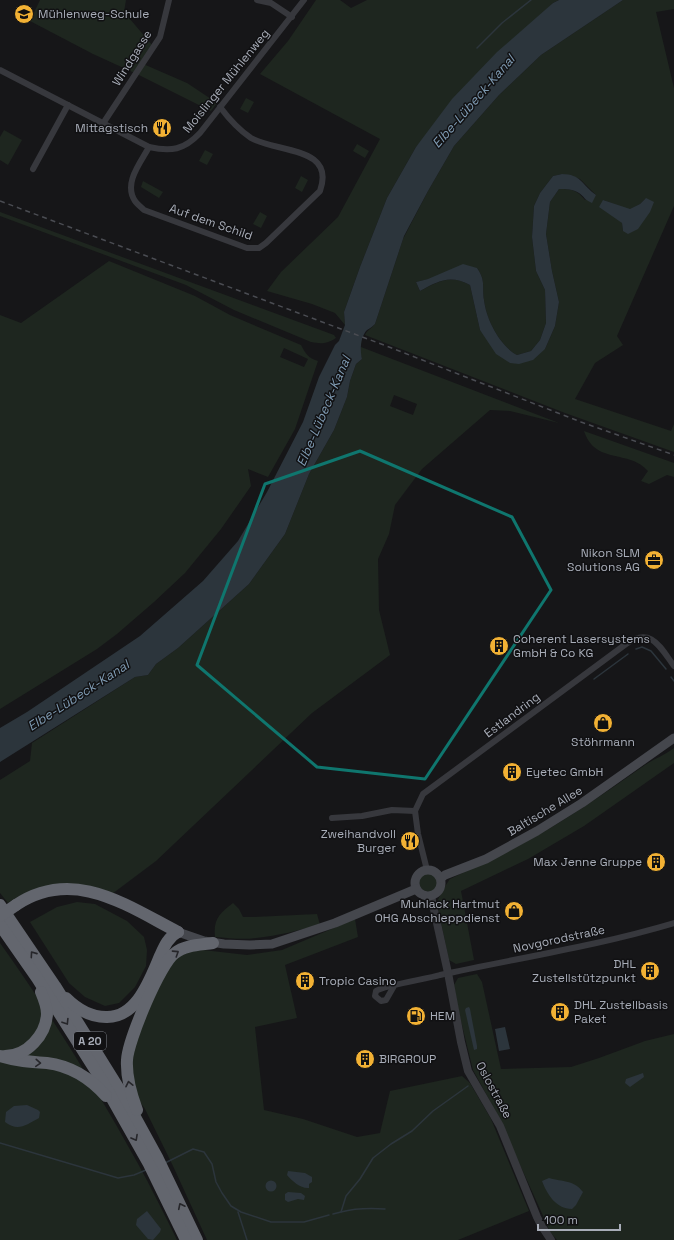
<svg xmlns="http://www.w3.org/2000/svg" width="674" height="1240" font-family="'Space Grotesk',sans-serif">
<style>
.green{fill:#1e261f;fill-rule:evenodd}
.water{fill:#2c353c}
.lines{fill:none;stroke-linecap:round;stroke-linejoin:round}
.stream{stroke:#2c353c;stroke-width:1.5}
.minor{stroke:#37383d;stroke-width:6}
.tertiary{stroke:#37383d;stroke-width:8}
.secondary{stroke:#45474d;stroke-width:9}
.motorway{stroke:#63666e;stroke-width:12}
.rail{stroke:#4a4c52;stroke-width:1.5;stroke-dasharray:5 4;stroke-linecap:butt}
.motorway-bridge{stroke:#63666e;stroke-width:12}
.oneway{stroke:#26262a}
.marked{fill:none;stroke:#0f766e;stroke-width:3;stroke-linejoin:round}
.labels{text-anchor:middle;stroke-width:3;stroke-linejoin:round;paint-order:stroke}
.shield{fill:#111113;stroke:#7b7e86;stroke-width:1}
.shield-label{font-size:11px;font-weight:bold;fill:#a8adb8}
.poi-label{font-size:12px;fill:#a8adb8;stroke:#111113;text-anchor:start}
.street-label{font-size:12px;fill:#a8adb8;stroke:#111113}
.water-label{font-size:13px;font-style:italic;fill:#7f9bb3;stroke:#111113}
</style>
<rect width="100%" height="100%" fill="#161618"/>
<g class="green">
<polygon points="40,0 126,0 124,12 152,45 141,63 187,83 217,103 211,111 139,75 93,54 30,21"/>
<polygon points="316,0 340,0 351,8 367,0 559,0 553,3 416,147 387,198 360,267 344,312 345,325 335,313 312,304 267,291 281,272 338,217 380,139 260,74 288,41"/>
<path d="M623,0H674V9L656,12L674,88V206L617,336L623,345L595,363L575,399L671,431L674,424V452L565,413L365,335C367,330 372,328 375,324L403,239L428,191L454,146L499,95L541,55ZM562,174L580,179L596,195L585,200C577,190 572,189 559,189L550,202L546,234L552,271L559,302L555,326L545,349L510,363L480,330L470,285C450,274 439,281 420,291L416,282L477,268C486,281 482,286 484,300C486,319 500,346 517,355L531,351L540,340L546,323L545,290L536,271L532,237L534,206L540,193L553,176ZM646,198L623,231L622,223L603,200L630,210L640,204Z"/>
<polygon points="246,98 254,102 248,113 240,109"/>
<polygon points="4,130 22,140 8,165 0,160 0,137"/>
<polygon points="357,144 369,151 365,158 353,151"/>
<polygon points="205,150 213,154 207,165 199,161"/>
<polygon points="301,176 308,180 302,192 295,188"/>
<polygon points="143,181 163,192 159,198 141,187"/>
<path d="M0,212L334,335L336,338C327,344 321,344 311,342L234,310L186,285L0,216Z"/>
<polygon points="260,212 267,216 261,228 253,224"/>
<path d="M109,261L195,296L230,315L301,345C306,354 308,358 318,361L295,429L268,477L248,469L251,486L221,529L185,573L154,602L117,634L97,649L0,709V315L21,323ZM284,348L308,359L304,367L280,357Z"/>
<path d="M361,347L559,423L510,411L490,410L422,469L395,505L389,534L378,559L379,610L390,655L312,713L156,861L112,894L34,891L19,896L8,903L0,893V780L30,761L32,743L135,677L148,675L156,664L178,648L249,584L285,534L309,474L334,430L347,397L350,381L356,364L362,359L360,352ZM394,395L417,404L413,415L390,406Z"/>
<path d="M584,431L674,463V477L667,475L649,484L641,481L648,471C629,449 595,465 584,431Z"/>
<path d="M674,748V763L584,826L528,859L461,891L474,960L456,964L449,960L437,903C437,900 448,881 450,879C474,867 499,857 522,844C565,821 605,793 645,765C654,759 665,755 674,748Z"/>
<circle cx="429" cy="882" r="10"/>
<polygon points="77,902 95,904 127,921 144,937 147,950 146,966 135,987 119,1003 105,1006 85,997 69,983 30,922 57,907"/>
<path d="M233,903L239,909L243,917H253L317,914L320,925C299,930 278,936 256,938C242,940 229,938 215,937C213,919 220,913 233,903Z"/>
<polygon points="355,919 358,937 285,965 297,1018 255,1027 264,1110 303,1119 357,1137 380,1133 390,1091 462,1076 470,1083 491,1119 529,1211 458,1240 207,1240 173,1166 145,1109 134,1093 131,1062 136,1037 172,959 181,951 203,950 247,955 282,950"/>
<path d="M0,943C50,1013 95,1086 137,1162C151,1187 164,1214 177,1240H0Z"/>
<polygon points="477,974 482,982 501,1069 571,1067 599,1058 645,1041 674,1034 674,1240 557,1240 550,1232 545,1220 496,1112 473,1070 459,1013 454,985 458,978"/>
</g>
<g class="water">
<path d="M559,0H623L541,55L499,95L454,146L428,191L404,236L375,324C372,327 370,328 367,330C360,337 360,351 362,359L356,364L350,381L347,397L334,430L309,474L285,534L249,584L178,648L156,664L148,675L135,677L0,762V728L27,712L140,636L203,581L238,541L267,492L303,422L319,377L335,345L339,341L345,325L344,312L360,267L387,198L416,147L452,99L497,52L553,3Z"/>
<path d="M562,174C581,174 582,185 596,195L592,203C583,199 585,197 579,193C573,189 566,189 559,189L550,202L546,234L552,271L559,302L555,326L545,349L533,360L519,364L510,363L496,354L480,330L470,285C450,274 438,281 420,291L416,282L428,279L463,264L477,268C486,281 482,286 484,300C486,319 500,346 517,355L531,351L540,340L546,323L545,290L536,271L532,237L534,206L540,193L553,176Z"/>
<polygon points="646,198 654,202 650,212 638,229 628,234 623,231 622,223 599,207 603,200 630,209 640,204"/>
<polygon points="469,1007 470,1009 477,1046 477,1049 474,1050 465,1010 466,1008"/>
<polygon points="505,1027 510,1049 499,1051 495,1029"/>
<polygon points="643,1073 644,1077 630,1087 625,1083 626,1079"/>
<path d="M27,1105L38,1110L40,1112L39,1118C26,1125 18,1132 5,1122L6,1112L14,1106Z"/>
<path d="M288,1171L305,1173L312,1177V1182L309,1184V1188C301,1189 292,1181 287,1175Z"/>
<path d="M549,1178C563,1182 574,1180 583,1192L576,1205L572,1209C556,1209 547,1194 542,1181Z"/>
<circle cx="271" cy="1186" r="5.5"/>
<polygon points="288,1192 301,1193 305,1196 304,1200 298,1199 288,1202 285,1200 285,1194"/>
<polygon points="147,1211 161,1229 160,1232 153,1240 148,1239 136,1225 137,1219"/>
</g>
<g class="lines">
<g class="stream">
<polyline points="477,48 502,23 531,0"/>
<polyline points="636,649 642,647 651,651 666,669"/>
<polyline points="671,677 674,681"/>
<polyline points="594,679 628,654"/>
<polyline points="0,1143 118,1178 134,1175 146,1170"/>
<polyline points="165,1163 193,1149 204,1152 212,1164 216,1182 222,1193 231,1206 241,1212 271,1222 304,1222 329,1215"/>
<polyline points="238,1212 247,1240"/>
<path d="M341,1212C356,1208 370,1208 385,1209"/>
<polyline points="333,1214 341,1212 346,1196 360,1179 373,1158 391,1144 412,1131 433,1111 468,1086"/>
</g>
<g class="minor">
<polyline points="257,0 271,3 292,17"/>
<path d="M0,70L149,147C171,152 184,150 200,133L304,0"/>
<polyline points="104,122 160,37 169,0"/>
<path d="M149,147C141,162 123,183 135,201C137,204 141,207 144,210L247,248H259L266,243L320,191C336,146 277,153 251,138C239,130 229,119 220,107"/>
<polyline points="33,169 68,105"/>
<polyline points="332,818 362,816 392,810 415,811"/>
<path d="M427,870L418,834L415,811L423,794L626,644C651,626 660,647 674,666"/>
<path d="M394,986L386,1000L381,1001L375,996L376,991C385,985 427,979 440,975C518,958 597,946 674,923"/>
</g>
<polyline class="tertiary" points="431,896 448,973 461,1042 468,1071 500,1126 537,1217 541,1225 551,1240"/>
<g class="secondary">
<circle cx="428" cy="883" r="13"/>
<polyline points="441,878 445,875 486,859 537,831 582,803 674,738"/>
<polyline points="178,932 204,941 224,944 250,945 272,944 335,923 416,889"/>
</g>
<g class="motorway">
<polyline points="0,905 55,986 124,1097 158,1159 197,1240"/>
<path d="M16,905C73,867 126,905 178,932"/>
<polyline points="0,925 37,978 101,1079 149,1164 186,1240"/>
<path d="M66,998C77,1009 90,1017 106,1017C137,1018 150,979 160,956C164,947 168,937 178,932"/>
<path d="M0,1056C15,1061 31,1062 47,1063C71,1066 90,1078 106,1096"/>
<path d="M5,1056C27,1056 46,1035 47,1014C47,1006 44,999 41,992"/>
<path d="M137,1110C131,1094 126,1077 127,1060C128,1041 160,963 175,953C185,945 200,945 213,943"/>
</g>
<polyline class="rail" points="0,201 389,347 581,422 674,455"/>
<polyline class="motorway-bridge" points="0,916 16,905"/>
</g>
<defs><path id="oneway-chevron" d="M-2-3.5L2.5 0L-2 3.5" fill="none" stroke-width="1.6" stroke-linecap="round" stroke-linejoin="round"/></defs>
<g class="oneway">
<use href="#oneway-chevron" transform="translate(176 953) rotate(-33)"/>
<use href="#oneway-chevron" transform="translate(33 954) rotate(-125)"/>
<use href="#oneway-chevron" transform="translate(66 1022) rotate(58)"/>
<use href="#oneway-chevron" transform="translate(38 1063) rotate(4)"/>
<use href="#oneway-chevron" transform="translate(129 1084) rotate(-102)"/>
<use href="#oneway-chevron" transform="translate(135 1138) rotate(61)"/>
<use href="#oneway-chevron" transform="translate(181 1206) rotate(-116)"/>
</g>
<path class="marked" d="M360,451L512,517L551,590L425,779L317,767L197,665L265,484Z"/>
<defs>
<symbol id="school-disc" viewBox="-11 -11 22 22"><circle r="9.5" fill="#f2b134" stroke="#111113"/><path d="M0-5L7-2L0 1L-7-2ZM-4 1L0 2.5L4 1V4Q0 6-4 4Z" fill="#111"/></symbol>
<symbol id="restaurant-disc" viewBox="-11 -11 22 22"><circle r="9.5" fill="#f2b134" stroke="#111113"/><path d="M-5-6h1v4h1v-4h1v4h1v-4h1v5L-1.5 .5V6h-2V.5L-5-1ZM5-6V6H3V1.5H1.5Q1.5-4 5-6Z" fill="#111"/></symbol>
<symbol id="office-disc" viewBox="-11 -11 22 22"><circle r="9.5" fill="#f2b134" stroke="#111113"/><path d="M-6-3h4V-5.5h4V-3h4V5H-6ZM-1-4.5V-3h2v-1.5ZM-6 0V1H6V0Z" fill="#111"/></symbol>
<symbol id="building-disc" viewBox="-11 -11 22 22"><circle r="9.5" fill="#f2b134" stroke="#111113"/><path d="M-4-6H4V6H1V3H-1V6H-4ZM-2.5-4.3h1.7v1.8h-1.7ZM.8-4.3h1.7v1.8H.8ZM-2.5-1h1.7V.8h-1.7ZM.8-1h1.7V.8H.8Z" fill="#111"/></symbol>
<symbol id="shop-disc" viewBox="-11 -11 22 22"><circle r="9.5" fill="#f2b134" stroke="#111113"/><path d="M-5-2.5h2.3a2.7 3.5 0 0 1 5.4 0H5L5.5 6h-11ZM-1.5-2.5h3a1.5 2.3 0 0 0-3 0Z" fill="#111"/></symbol>
<symbol id="fuel-disc" viewBox="-11 -11 22 22"><circle r="9.5" fill="#f2b134" stroke="#111113"/><path d="M-5.5-6h7V0h2V4h1.3V-2.5L3-4.5l.8-.8L6-3V5H2.5V1h-1V6h-7ZM-4.2-4.7v3.2H.2V-4.7Z" fill="#111"/></symbol>
</defs>
<g fill-rule="evenodd">
<use href="#school-disc" x="13" y="3" width="22" height="22"/>
<use href="#restaurant-disc" x="151" y="117" width="22" height="22"/>
<use href="#office-disc" x="643" y="549" width="22" height="22"/>
<use href="#building-disc" x="488" y="635" width="22" height="22"/>
<use href="#shop-disc" x="592" y="712" width="22" height="22"/>
<use href="#building-disc" x="501" y="761" width="22" height="22"/>
<use href="#restaurant-disc" x="399" y="830" width="22" height="22"/>
<use href="#building-disc" x="645" y="851" width="22" height="22"/>
<use href="#shop-disc" x="503" y="900" width="22" height="22"/>
<use href="#building-disc" x="639" y="960" width="22" height="22"/>
<use href="#building-disc" x="294" y="970" width="22" height="22"/>
<use href="#building-disc" x="549" y="1001" width="22" height="22"/>
<use href="#fuel-disc" x="405" y="1005" width="22" height="22"/>
<use href="#building-disc" x="354" y="1048" width="22" height="22"/>
</g>
<g class="labels">
<rect class="shield" x="74" y="1032" width="32" height="18" rx="3"/>
<g class="shield-label">
<text x="90" y="1045">A 20</text>
</g>
<g class="poi-label">
<text x="38" y="18">Mühlenweg-Schule</text>
<text x="148" y="132" text-anchor="end">Mittagstisch</text>
<text x="640" y="557" text-anchor="end">Nikon SLM<tspan x="640" dy="14">Solutions AG</tspan></text>
<text x="513" y="643">Coherent Lasersystems<tspan x="513" dy="14">GmbH &amp; Co KG</tspan></text>
<text x="603" y="746" text-anchor="middle">Stöhrmann</text>
<text x="526" y="776">Eyetec GmbH</text>
<text x="396" y="838" text-anchor="end">Zweihandvoll<tspan x="396" dy="14">Burger</tspan></text>
<text x="642" y="866" text-anchor="end">Max Jenne Gruppe</text>
<text x="500" y="908" text-anchor="end">Muhlack Hartmut<tspan x="500" dy="14">OHG Abschleppdienst</tspan></text>
<text x="636" y="968" text-anchor="end">DHL<tspan x="636" dy="14">Zustellstützpunkt</tspan></text>
<text x="319" y="985">Tropic Casino</text>
<text x="574" y="1009">DHL Zustellbasis<tspan x="574" dy="14">Paket</tspan></text>
<text x="430" y="1020">HEM</text>
<text x="379" y="1063">BIRGROUP</text>
</g>
<g class="street-label">
<text transform="translate(132 58) rotate(-58)" y="4">Windgasse</text>
<text transform="translate(226 81) rotate(-51)" y="4">Moislinger Mühlenweg</text>
<text transform="translate(211 222) rotate(19)" y="4">Auf dem Schild</text>
<text transform="translate(512 715) rotate(-37)" y="4">Estlandring</text>
<text transform="translate(545 811) rotate(-31)" y="4">Baltische Allee</text>
<text transform="translate(559 939) rotate(-12)" y="4">Novgorodstraße</text>
<text transform="translate(494 1090) rotate(62)" y="4">Oslostraße</text>
</g>
<g class="water-label">
<text transform="translate(473 101) rotate(-49)" y="5">Elbe-Lübeck-Kanal</text>
<text transform="translate(323 411) rotate(-67)" y="5">Elbe-Lübeck-Kanal</text>
<text transform="translate(78 695) rotate(-33)" y="5">Elbe-Lübeck-Kanal</text>
</g>
</g>
<path d="M538 1224v6h82v-6" fill="none" stroke="#a8adb8" stroke-width="2"/>
<text x="544" y="1224" font-size="12" fill="#a8adb8" stroke="#111113" stroke-width="3" paint-order="stroke">100 m</text>
</svg>
